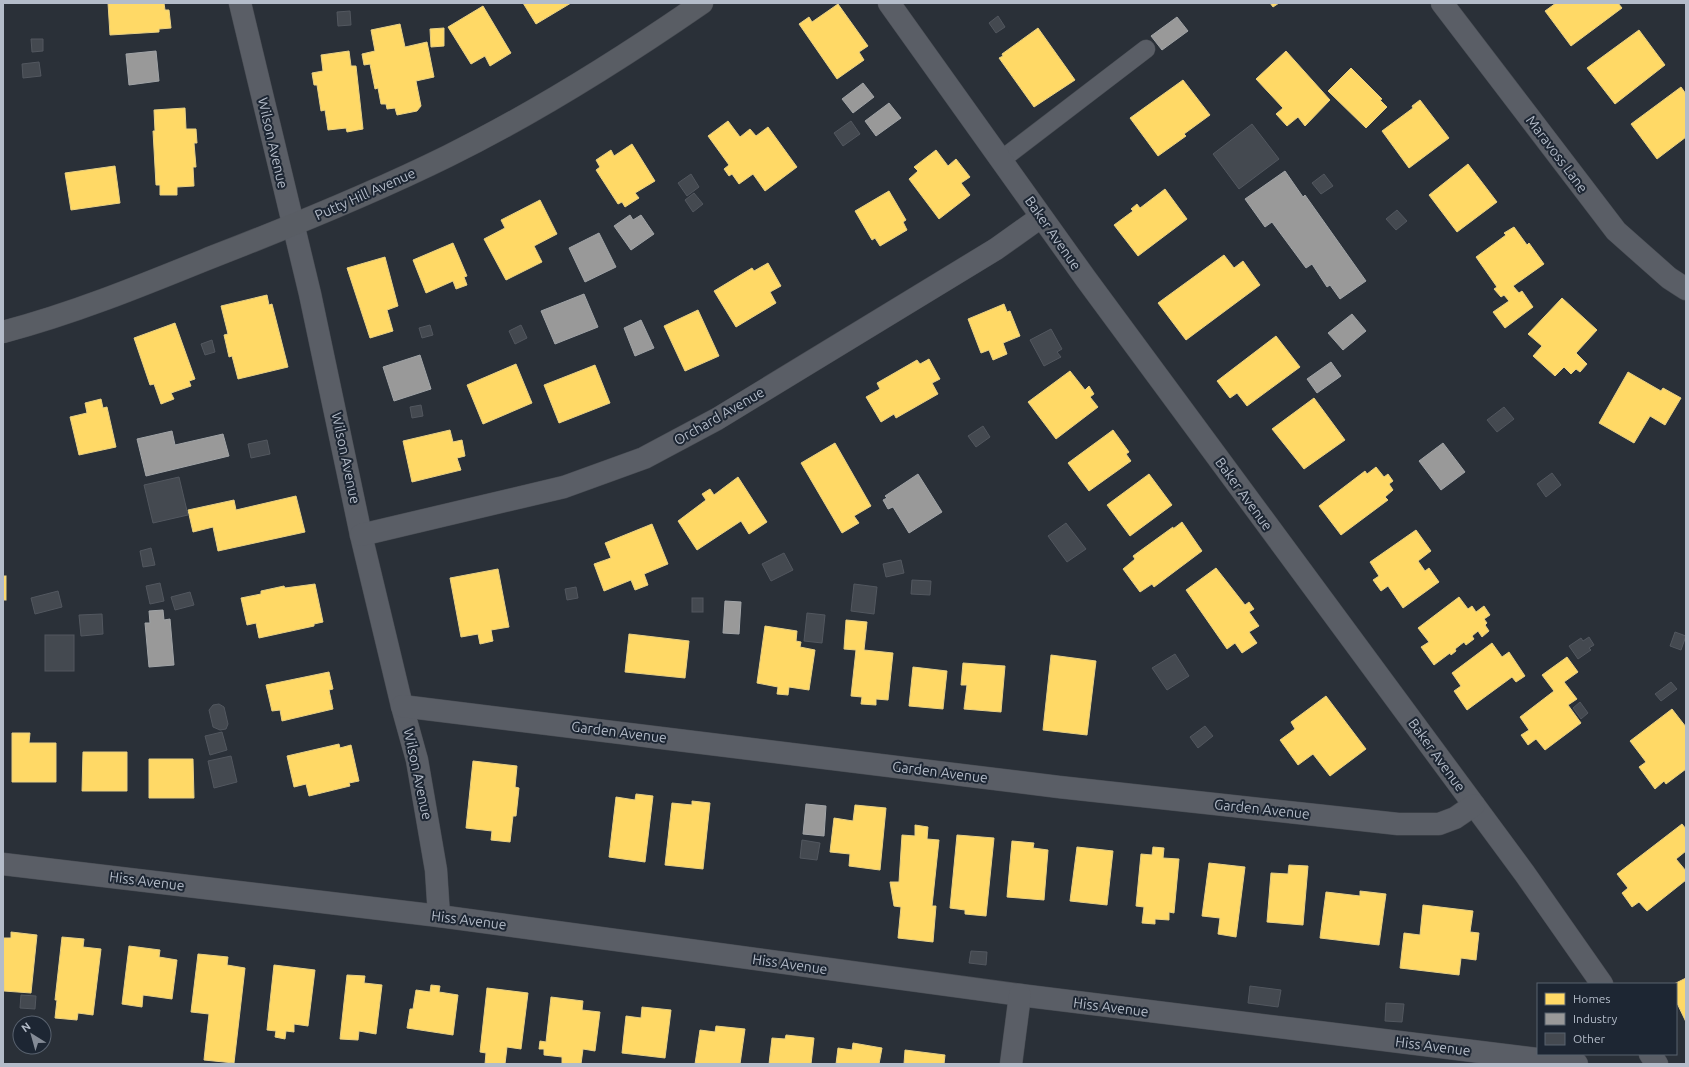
<svg xmlns="http://www.w3.org/2000/svg" width="1689" height="1067" font-family="Ubuntu,sans-serif">
<style>
.homes{fill:#ffd966;stroke:#e8d084}
.industry{fill:#999;stroke:#a1a4a7}
.building{fill:#444950;stroke:#52575f}
.lines{fill:none;stroke-linecap:round;stroke-linejoin:round}
.service-casing{stroke:#484c53;stroke-width:19}
.minor-casing{stroke:#484c53;stroke-width:23}
.secondary-casing{stroke:#484c53;stroke-width:23}
.service{stroke:#5a5e66;stroke-width:18}
.minor{stroke:#5a5e66;stroke-width:22}
.secondary{stroke:#595d64;stroke-width:22}
.labels{text-anchor:middle;stroke-width:4;stroke-linejoin:round;paint-order:stroke}
.street-label{font-size:14px;fill:#b4bcc9;stroke:#1d2633}
</style>
<rect width="100%" height="100%" fill="#2a3038"/>
<g class="homes">
<polygon points="108,3 164,3 165,10 169,10 171,28 159,29 159,32 110,35"/>
<polygon points="523,3 571,3 536,24"/>
<polygon points="1270,3 1279,3 1273,7"/>
<polygon points="1556,3 1618,3 1622,8 1571,46 1545,11"/>
<polygon points="838,4 868,46 859,52 864,60 837,79 799,24 809,17 812,22"/>
<polygon points="483,6 511,53 490,66 485,56 471,64 448,27"/>
<polygon points="400,24 405,47 427,42 434,77 416,81 421,106 417,111 397,115 395,108 387,109 386,104 381,104 378,88 375,89 370,64 364,65 362,54 375,51 371,30"/>
<polygon points="444,28 444,46 431,47 430,29"/>
<polygon points="1038,28 1075,80 1034,107 999,58 1003,56 1002,54"/>
<polygon points="1639,30 1665,65 1615,104 1587,68"/>
<polygon points="349,51 351,66 356,66 363,129 347,132 346,128 328,130 325,110 321,111 317,85 314,85 312,73 323,71 321,55"/>
<polygon points="1286,51 1330,100 1305,126 1298,117 1287,126 1276,114 1283,108 1256,79"/>
<polygon points="1351,68 1382,99 1380,100 1387,107 1366,128 1328,91"/>
<polygon points="1183,80 1210,115 1184,134 1186,136 1158,156 1130,118"/>
<polygon points="1681,87 1686,94 1686,137 1657,159 1631,124"/>
<polygon points="1420,100 1449,138 1409,168 1382,131 1413,108 1412,106"/>
<polygon points="185,108 186,129 196,129 197,143 194,143 196,167 193,167 194,186 177,187 177,195 160,195 160,185 156,185 153,131 155,131 154,110"/>
<polygon points="728,121 740,137 750,129 756,136 768,127 797,167 765,191 753,174 739,184 732,174 729,176 724,169 729,165 708,136"/>
<polygon points="632,144 655,181 635,193 639,198 625,207 622,202 618,204 596,170 600,167 596,160 611,150 614,156"/>
<polygon points="936,150 948,166 956,159 970,177 961,183 970,195 939,219 909,179 918,171 914,167"/>
<polygon points="1468,164 1497,202 1457,232 1429,195"/>
<polygon points="115,166 120,203 71,210 65,173"/>
<polygon points="1165,189 1187,219 1138,256 1114,225 1133,211 1131,209 1137,204 1140,208"/>
<polygon points="889,191 906,220 903,222 907,230 880,246 875,238 872,240 855,211"/>
<polygon points="540,200 557,234 534,246 542,262 506,280 484,239 505,228 501,220"/>
<polygon points="1514,227 1527,245 1529,243 1544,264 1513,286 1519,293 1522,291 1533,307 1505,328 1493,312 1509,301 1504,295 1501,297 1494,289 1497,287 1476,257 1506,235 1504,233"/>
<polygon points="453,243 467,276 464,277 467,285 456,289 453,281 426,293 413,260"/>
<polygon points="1224,255 1234,268 1243,261 1260,285 1186,340 1158,303"/>
<polygon points="385,257 398,306 387,310 393,331 370,338 347,268"/>
<polygon points="768,263 781,286 770,292 776,303 736,327 714,291 752,268 754,271"/>
<polygon points="267,295 269,305 272,304 288,367 238,379 232,356 229,357 224,335 228,334 221,306"/>
<polygon points="1562,298 1597,330 1576,353 1587,364 1580,372 1576,369 1571,374 1564,367 1555,376 1533,356 1542,346 1528,334"/>
<polygon points="1004,304 1007,312 1010,311 1020,336 1003,343 1007,354 993,360 989,350 981,353 968,319"/>
<polygon points="698,310 719,356 685,371 664,326"/>
<polygon points="175,323 195,379 189,381 191,386 171,393 174,399 161,404 154,384 150,385 134,338"/>
<polygon points="1276,336 1300,367 1247,406 1237,393 1230,398 1217,381"/>
<polygon points="929,359 940,379 932,383 938,394 896,418 894,414 881,422 866,397 880,389 877,383 917,360 920,364"/>
<polygon points="516,364 532,403 483,424 467,385"/>
<polygon points="595,365 610,403 559,423 544,385"/>
<polygon points="1070,371 1085,390 1089,386 1094,394 1090,397 1098,407 1056,439 1028,402"/>
<polygon points="1628,372 1661,391 1663,388 1681,398 1665,425 1650,416 1634,443 1599,423"/>
<polygon points="1314,398 1345,440 1304,469 1272,429"/>
<polygon points="101,399 103,408 107,407 116,447 79,455 70,417 87,413 85,403"/>
<polygon points="450,430 453,442 462,440 465,456 457,458 461,470 412,482 403,441"/>
<polygon points="1113,430 1129,452 1126,454 1131,461 1089,491 1068,463"/>
<polygon points="835,443 871,506 854,516 859,523 842,533 801,463"/>
<polygon points="1376,467 1384,477 1388,474 1393,481 1389,484 1393,490 1385,497 1388,500 1341,535 1319,506 1365,471 1367,474"/>
<polygon points="1149,474 1172,505 1130,536 1107,505"/>
<polygon points="738,477 767,522 749,534 741,521 697,550 678,521 706,500 702,494 710,489 714,495"/>
<polygon points="296,496 305,532 218,551 213,527 193,532 188,510 234,500 236,510"/>
<polygon points="1182,522 1202,551 1154,587 1152,584 1140,592 1123,569 1135,559 1133,556 1173,527 1173,529"/>
<polygon points="652,524 668,564 644,574 648,585 635,590 631,580 604,591 594,564 611,558 605,543"/>
<polygon points="1416,530 1431,551 1418,561 1425,571 1429,568 1439,582 1403,608 1388,586 1381,591 1373,580 1379,576 1370,562"/>
<polygon points="1216,568 1245,605 1249,602 1254,609 1249,612 1259,626 1249,632 1257,643 1242,653 1235,643 1227,649 1186,590"/>
<polygon points="498,569 509,627 491,630 493,641 480,644 478,634 461,637 450,578"/>
<rect x="3" y="576" width="3" height="24"/>
<polygon points="315,584 323,622 314,624 314,626 259,638 256,623 247,625 241,598 261,594 261,591 284,586 285,588"/>
<polygon points="1459,597 1468,609 1472,606 1476,612 1484,606 1490,615 1484,619 1487,623 1485,625 1489,631 1482,637 1478,631 1472,636 1474,639 1466,645 1464,642 1455,649 1456,651 1451,655 1450,653 1434,665 1421,647 1429,642 1418,628"/>
<polygon points="846,620 867,622 864,650 893,653 888,700 876,699 876,705 861,704 862,697 851,696 856,650 844,649"/>
<polygon points="765,626 797,631 796,641 801,642 800,647 815,650 809,690 789,687 788,695 777,694 778,687 757,683"/>
<polygon points="629,634 689,641 685,678 625,672"/>
<polygon points="1492,643 1502,657 1509,652 1525,676 1516,682 1512,677 1467,710 1454,691 1461,686 1452,673"/>
<polygon points="1051,655 1096,661 1087,735 1043,730"/>
<polygon points="1567,657 1578,672 1564,682 1577,699 1568,705 1581,723 1545,750 1536,739 1528,745 1521,735 1529,730 1520,717 1554,691 1542,675"/>
<polygon points="963,663 1005,666 1001,712 964,709 967,685 961,685"/>
<polygon points="913,667 947,671 943,709 909,706"/>
<polygon points="329,672 333,689 329,690 333,709 282,721 280,710 272,711 266,685"/>
<polygon points="1326,696 1366,749 1330,776 1313,754 1298,765 1280,740 1295,729 1291,722"/>
<polygon points="1672,709 1686,727 1686,769 1666,784 1664,781 1655,789 1639,767 1646,762 1630,741"/>
<polygon points="12,733 30,733 29,743 56,743 56,782 12,782"/>
<polygon points="339,744 340,748 351,745 359,781 349,783 350,786 309,796 306,784 294,787 287,756"/>
<polygon points="83,752 127,752 127,791 82,791"/>
<polygon points="149,759 193,759 194,798 149,798"/>
<polygon points="473,761 517,766 515,787 519,788 516,816 513,816 510,842 491,840 492,831 466,828"/>
<polygon points="636,794 653,796 645,862 609,857 616,797 635,800"/>
<polygon points="692,801 710,803 703,869 665,865 672,803 692,805"/>
<polygon points="855,805 886,808 880,870 849,866 850,854 830,852 834,818 853,821"/>
<polygon points="1682,824 1686,829 1686,851 1676,859 1686,871 1686,880 1647,911 1639,902 1632,907 1622,893 1628,888 1617,874"/>
<polygon points="915,825 928,827 927,839 939,840 932,906 936,906 933,942 898,938 901,907 894,906 890,882 899,882 902,835 915,836"/>
<polygon points="957,835 994,838 986,916 965,914 965,910 950,908"/>
<polygon points="1012,841 1034,843 1033,848 1048,850 1044,900 1007,897"/>
<polygon points="1077,847 1113,851 1107,905 1070,901"/>
<polygon points="1153,847 1164,848 1163,858 1179,859 1174,913 1169,912 1169,920 1155,919 1155,924 1142,923 1144,907 1136,906 1141,854 1152,855"/>
<polygon points="1209,863 1245,867 1236,937 1218,934 1220,918 1202,916"/>
<polygon points="1289,865 1308,866 1303,925 1267,922 1271,873 1288,874"/>
<polygon points="1360,891 1386,894 1379,945 1320,938 1326,892 1360,896"/>
<polygon points="1423,905 1473,911 1470,932 1479,933 1476,960 1461,958 1459,975 1400,968 1404,933 1420,935"/>
<polygon points="11,932 37,935 31,993 4,991 3,938 11,938"/>
<polygon points="62,937 84,939 83,947 101,949 93,1015 78,1013 77,1020 55,1018 57,1000 55,1000"/>
<polygon points="129,946 160,950 159,957 177,960 172,999 143,995 142,1007 122,1004"/>
<polygon points="198,954 228,957 227,965 245,968 234,1063 204,1060 209,1014 191,1012"/>
<polygon points="274,965 315,970 308,1026 294,1024 294,1032 286,1031 285,1039 275,1037 276,1031 267,1030"/>
<polygon points="347,975 365,976 364,983 382,985 376,1034 359,1031 358,1040 340,1039"/>
<polygon points="1686,978 1686,1022 1676,1001 1676,984 1674,984"/>
<polygon points="431,985 440,986 439,992 458,995 453,1035 407,1028 410,1009 413,1009 416,990 430,992"/>
<polygon points="487,988 528,993 521,1049 507,1047 505,1064 485,1064 486,1053 480,1052"/>
<polygon points="551,997 583,1001 582,1010 600,1012 595,1051 583,1049 581,1064 562,1064 562,1057 544,1055 544,1049 539,1049 540,1041 546,1042"/>
<polygon points="642,1007 671,1010 665,1058 622,1053 626,1016 641,1018"/>
<polygon points="716,1026 745,1029 740,1064 695,1064 700,1030 715,1032"/>
<polygon points="786,1035 814,1038 811,1064 769,1064 772,1038 785,1039"/>
<polygon points="853,1043 882,1048 879,1064 836,1064 838,1048 852,1050"/>
<polygon points="905,1050 945,1055 944,1064 904,1064"/>
</g>
<g class="industry">
<polygon points="1177,17 1188,31 1162,50 1151,36"/>
<polygon points="156,51 159,81 129,85 126,54"/>
<polygon points="863,83 874,97 853,113 842,99"/>
<polygon points="889,103 901,118 876,136 865,121"/>
<polygon points="1285,171 1303,197 1305,195 1366,281 1340,299 1330,285 1327,287 1312,264 1306,268 1272,222 1265,227 1245,199"/>
<polygon points="630,215 633,220 641,215 654,234 631,250 614,226"/>
<polygon points="599,233 616,267 585,282 569,248"/>
<polygon points="584,294 598,327 555,344 541,311"/>
<polygon points="1352,314 1366,331 1343,350 1328,333"/>
<polygon points="641,320 654,348 635,356 624,328"/>
<polygon points="420,355 431,389 394,401 383,367"/>
<polygon points="1331,362 1341,376 1317,393 1307,379"/>
<polygon points="172,431 175,445 223,434 229,456 146,476 137,439"/>
<polygon points="1443,443 1465,472 1441,490 1419,461"/>
<polygon points="918,474 942,512 909,533 893,507 888,509 883,500 887,498 885,496"/>
<polygon points="725,601 741,602 739,634 723,633"/>
<polygon points="163,610 164,620 170,619 174,665 149,667 145,623 150,623 149,611"/>
<polygon points="806,804 826,806 824,836 803,834"/>
</g>
<g class="building">
<polygon points="350,11 351,25 338,26 337,12"/>
<polygon points="998,16 1005,27 996,33 989,23"/>
<polygon points="31,39 43,39 43,51 32,52"/>
<polygon points="39,62 41,76 23,78 22,64"/>
<polygon points="851,121 860,134 843,146 834,133"/>
<polygon points="1252,124 1279,159 1239,189 1213,154"/>
<polygon points="691,174 699,187 687,196 678,183"/>
<polygon points="1324,174 1333,186 1321,194 1312,183"/>
<polygon points="694,193 703,204 693,212 685,200"/>
<polygon points="1397,210 1407,221 1396,230 1386,219"/>
<polygon points="430,325 433,335 422,338 419,328"/>
<polygon points="521,325 527,338 515,344 509,331"/>
<polygon points="1051,329 1062,349 1057,352 1061,357 1044,366 1030,340"/>
<polygon points="212,340 215,352 205,355 201,344"/>
<polygon points="421,405 423,416 412,418 410,407"/>
<polygon points="1504,407 1514,419 1497,432 1487,420"/>
<polygon points="983,426 990,437 976,447 968,436"/>
<polygon points="267,440 270,454 251,458 248,444"/>
<polygon points="1552,473 1561,485 1546,497 1537,484"/>
<polygon points="179,477 188,515 153,523 144,485"/>
<polygon points="1066,523 1086,549 1067,562 1048,536"/>
<polygon points="151,548 155,565 143,567 140,551"/>
<polygon points="784,553 793,570 771,581 762,564"/>
<polygon points="901,560 904,573 886,577 883,564"/>
<polygon points="912,580 931,581 930,595 911,594"/>
<polygon points="160,583 164,601 150,604 146,586"/>
<polygon points="854,584 877,587 874,614 851,611"/>
<polygon points="576,587 578,598 567,600 565,589"/>
<polygon points="58,591 62,607 35,614 31,598"/>
<polygon points="190,592 194,605 175,610 171,597"/>
<rect x="692" y="598" width="11" height="14"/>
<polygon points="807,613 825,615 822,643 804,641"/>
<polygon points="102,614 103,634 81,636 79,615"/>
<polygon points="1675,632 1686,636 1681,650 1670,646"/>
<rect x="45" y="635" width="29" height="36"/>
<polygon points="1589,637 1594,645 1589,648 1591,650 1578,659 1569,646 1581,638 1583,641"/>
<polygon points="1175,654 1189,676 1167,690 1152,668"/>
<polygon points="1671,682 1677,689 1661,701 1655,694"/>
<polygon points="1580,702 1588,713 1581,719 1573,708"/>
<polygon points="219,704 224,707 228,724 226,729 220,730 213,727 209,710 213,705"/>
<polygon points="1205,726 1213,736 1198,748 1190,737"/>
<polygon points="222,732 227,750 210,755 205,736"/>
<polygon points="231,756 237,782 214,788 208,761"/>
<polygon points="802,840 820,843 817,860 800,858"/>
<polygon points="971,951 987,952 986,965 969,963"/>
<polygon points="1250,986 1281,990 1278,1007 1248,1003"/>
<polygon points="21,995 36,996 35,1009 20,1008"/>
<polygon points="1386,1003 1404,1004 1402,1022 1385,1021"/>
</g>
<g class="lines">
<defs>
<polyline id="service" points="1001,160 1146,49"/>
<g id="minor">
<polyline points="240,3 310,294 361,535 402,706 417,760 436,870 439,916"/>
<polyline points="889,3 1086,279 1525,874 1602,984"/>
<polyline points="1442,3 1616,231 1669,278 1686,289"/>
<polyline points="361,535 564,487 644,458 717,419 996,249 1041,217"/>
<polyline points="402,706 1059,787 1398,824 1439,824 1455,818 1474,805"/>
<polyline points="3,864 439,916 1020,995 1577,1064"/>
<polyline points="1650,1054 1657,1064"/>
<polyline points="1011,1064 1020,995"/>
</g>
<path id="secondary" d="M3,332C75,313 143,285 212,257C292,226 371,194 448,156C537,112 621,59 702,3"/>
</defs>
<use href="#service" class="service-casing"/>
<use href="#minor" class="minor-casing"/>
<use href="#secondary" class="secondary-casing"/>
<use href="#service" class="service"/>
<use href="#minor" class="minor"/>
<use href="#secondary" class="secondary"/>
</g>
<g class="labels">
<g class="street-label">
<text transform="translate(273 143) rotate(77)" y="5">Wilson Avenue</text>
<text transform="translate(1557 154) rotate(53)" y="5">Maravoss Lane</text>
<text transform="translate(365 194) rotate(-24)" y="5">Putty Hill Avenue</text>
<text transform="translate(1053 233) rotate(55)" y="5">Baker Avenue</text>
<text transform="translate(719 416) rotate(-30)" y="5">Orchard Avenue</text>
<text transform="translate(346 458) rotate(78)" y="5">Wilson Avenue</text>
<text transform="translate(1244 494) rotate(54)" y="5">Baker Avenue</text>
<text transform="translate(619 732) rotate(7)" y="5">Garden Avenue</text>
<text transform="translate(1437 755) rotate(54)" y="5">Baker Avenue</text>
<text transform="translate(940 772) rotate(7)" y="5">Garden Avenue</text>
<text transform="translate(418 774) rotate(78)" y="5">Wilson Avenue</text>
<text transform="translate(1262 809) rotate(6)" y="5">Garden Avenue</text>
<text transform="translate(147 881) rotate(7)" y="5">Hiss Avenue</text>
<text transform="translate(469 920) rotate(7)" y="5">Hiss Avenue</text>
<text transform="translate(790 964) rotate(8)" y="5">Hiss Avenue</text>
<text transform="translate(1111 1007) rotate(7)" y="5">Hiss Avenue</text>
<text transform="translate(1433 1046) rotate(7)" y="5">Hiss Avenue</text>
</g>
</g>
<rect width="1689" height="1067" fill="none" stroke="#b4bcc9" stroke-width="8"/>
<rect x="1537" y="983" width="140" height="72" fill="#1d2633" stroke="#59626f"/>
<rect x="1545" y="993" width="20" height="12" fill="#ffd966" stroke="#59626f"/>
<text x="1573" y="1003" font-size="12" fill="#b4bcc9">Homes</text>
<rect x="1545" y="1013" width="20" height="12" fill="#999999" stroke="#59626f"/>
<text x="1573" y="1023" font-size="12" fill="#b4bcc9">Industry</text>
<rect x="1545" y="1033" width="20" height="12" fill="#444950" stroke="#59626f"/>
<text x="1573" y="1043" font-size="12" fill="#b4bcc9">Other</text>
<g transform="translate(32 1035) rotate(323)"><circle r="19" fill="#1d2633" stroke="#59626f"/>
<path d="M0-3L7 15L0 10L-7 15Z" fill="#848b96"/>
<text y="-6" font-size="11" font-weight="bold" text-anchor="middle" fill="#b4bcc9">N</text>
</g>
</svg>
